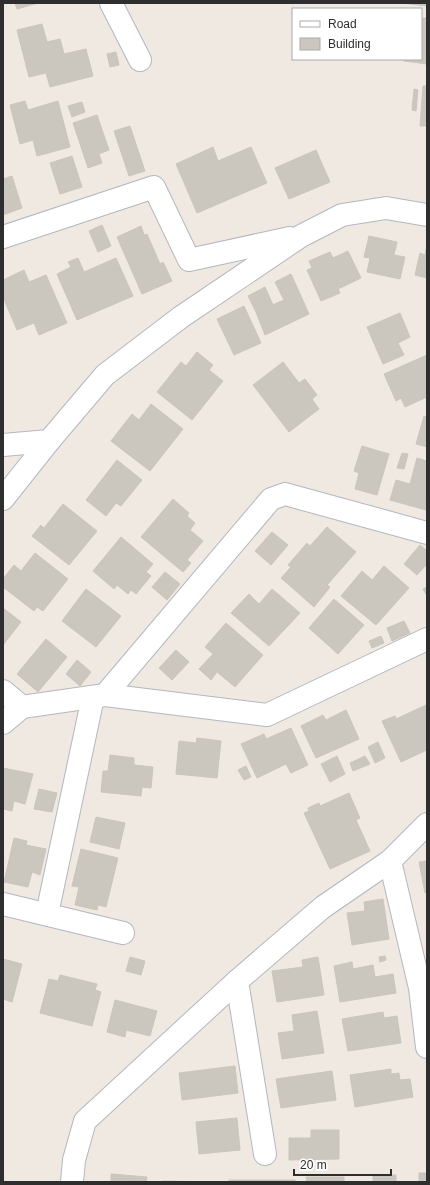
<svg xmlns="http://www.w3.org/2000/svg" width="430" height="1185" font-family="Helvetica,sans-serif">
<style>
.building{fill:#cbc7bf;stroke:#cbc5ba}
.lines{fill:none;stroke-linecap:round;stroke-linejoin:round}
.minor-casing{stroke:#b4b7c1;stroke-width:24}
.minor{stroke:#fff;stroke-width:22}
</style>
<rect width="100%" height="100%" fill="#efe9e1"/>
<g class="building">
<polygon points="15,3 38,3 17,9"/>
<polygon points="401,3 427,3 427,6"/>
<polygon points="421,18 427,18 427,64 404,61 404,59 421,59"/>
<polygon points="42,24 47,42 60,39 64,54 86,49 93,76 50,87 46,73 29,77 17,30"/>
<polygon points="116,52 119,65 110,67 107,54"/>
<polygon points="423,86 427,86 427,126 420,126"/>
<polygon points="414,89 418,90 416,111 412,110"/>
<polygon points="25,101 28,110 58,101 70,147 37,156 33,140 20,144 10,105"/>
<polygon points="82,102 85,112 72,117 68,106"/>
<polygon points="97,115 109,150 99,154 102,163 88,168 73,123"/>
<polygon points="130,126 145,171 129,176 114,131"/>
<polygon points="213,147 218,161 251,147 267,183 197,213 176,164"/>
<polygon points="316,150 330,182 289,199 275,168"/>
<polygon points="72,156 82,187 60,194 50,163"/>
<polygon points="12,176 22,208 3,215 3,179"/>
<polygon points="102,225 111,246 98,252 89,231"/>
<polygon points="141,226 144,235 147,234 160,264 163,262 172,281 142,294 117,237"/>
<polygon points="369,236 397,242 394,255 405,257 400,279 367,272 370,258 364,257"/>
<polygon points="427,245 427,278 415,275 420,253 425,255"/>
<polygon points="348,251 361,278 338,289 340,293 321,301 307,270 312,268 309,261 330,252 333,258"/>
<polygon points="78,258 84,272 116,258 133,296 77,320 57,274 71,267 68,262"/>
<polygon points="24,270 29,282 46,275 67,323 39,335 34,323 17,330 3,297 3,280"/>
<polygon points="291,274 309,314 265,335 256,312 284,300 275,282"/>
<polygon points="265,287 273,305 256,312 248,296"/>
<polygon points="244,306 261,343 234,355 217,319"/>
<polygon points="400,313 410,337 398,343 404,355 383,364 367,327"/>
<polygon points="197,352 213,365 209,370 223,381 192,420 157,392 181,362 186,366"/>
<polygon points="427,355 427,397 405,407 401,398 396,401 384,374"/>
<polygon points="283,362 299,383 305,379 317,395 312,399 319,409 289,432 253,385"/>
<polygon points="151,404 183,429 150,471 111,441 132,414 139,420"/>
<polygon points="424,416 427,417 427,447 416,444"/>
<polygon points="362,446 389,454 377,495 355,489 359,473 354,471"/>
<polygon points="402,453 408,454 404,469 397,468"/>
<polygon points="417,458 427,461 426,510 390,500 396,480 410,484"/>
<polygon points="117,460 142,480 121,506 116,503 106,516 86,500"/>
<polygon points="173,499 189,513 187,516 195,523 190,530 203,541 187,560 191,563 183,572 141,537"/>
<polygon points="63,504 97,531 69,565 32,536 41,525 44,528"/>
<polygon points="327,527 356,552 327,585 330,587 314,607 281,578 291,567 288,565 307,543 310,546"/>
<polygon points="272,532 288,545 271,565 255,551"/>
<polygon points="121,537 153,564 146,572 151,576 136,594 131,590 128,594 117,585 114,589 93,571"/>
<polygon points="420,545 427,551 427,564 417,575 404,564"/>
<polygon points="35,553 68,579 43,611 37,607 34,611 3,587 3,579 14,565 21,571"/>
<polygon points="384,566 409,588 376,625 341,596 362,571 372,580"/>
<polygon points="165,572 180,584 167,600 152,587"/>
<polygon points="427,587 427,596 423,589"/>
<polygon points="86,589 121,616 96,647 62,621"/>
<polygon points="272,589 300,613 269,646 231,613 249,594 259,604"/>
<polygon points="334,599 364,625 338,654 309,628"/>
<polygon points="3,608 21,622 3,645"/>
<polygon points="404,621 410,633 392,641 387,628"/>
<polygon points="226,623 263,655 235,687 217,672 211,680 199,669 213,654 205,647"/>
<polygon points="381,636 384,643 372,648 369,641"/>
<polygon points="46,639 67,657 38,692 17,674"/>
<polygon points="176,650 189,662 172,680 159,668"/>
<polygon points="77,660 91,672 80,686 66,674"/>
<polygon points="426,705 427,750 401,762 382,721 395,716 396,719"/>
<polygon points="346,710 359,739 316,758 301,726 323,715 326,720"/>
<polygon points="291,728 308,765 291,773 286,764 257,778 241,744 264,734 266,739"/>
<polygon points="197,738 221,741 217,778 176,774 179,741 196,743"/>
<polygon points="378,742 385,758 375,763 368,747"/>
<polygon points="110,755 134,758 134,765 153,767 151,788 142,787 141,796 101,792 103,771 108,771"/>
<polygon points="337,756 345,774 330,782 321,764"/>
<polygon points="365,756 370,764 353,771 350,763"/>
<polygon points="246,766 251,777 244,780 238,770"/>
<polygon points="3,768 33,774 25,804 14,801 12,811 3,809"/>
<polygon points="39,789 57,793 52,812 34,809"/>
<polygon points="349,793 360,818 356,820 370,851 330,869 304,813 309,811 308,808 319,803 320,806"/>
<polygon points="96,817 125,823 119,849 90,842"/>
<polygon points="14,838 27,841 26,845 46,849 40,875 32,872 28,887 4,882"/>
<polygon points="81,849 118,858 106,907 98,905 97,910 75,905 79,887 72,886"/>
<polygon points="427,861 427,892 425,893 419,862"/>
<polygon points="383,899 389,939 352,945 347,913 365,911 364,902"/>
<polygon points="385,956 386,960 380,962 379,957"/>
<polygon points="130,957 145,961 141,975 126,971"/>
<polygon points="318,957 324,995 277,1002 272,971 303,967 302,960"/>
<polygon points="3,959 22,964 12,1002 3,999"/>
<polygon points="352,962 353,969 373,965 375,977 393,974 396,993 340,1002 334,966"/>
<polygon points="60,975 97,984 95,990 101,992 92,1026 40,1013 49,979 58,981"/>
<polygon points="115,1000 157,1011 150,1036 126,1030 125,1037 107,1032"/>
<polygon points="317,1011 324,1053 282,1059 278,1033 294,1031 292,1015"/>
<polygon points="383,1012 384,1018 397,1016 401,1043 348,1051 342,1019"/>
<polygon points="235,1066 238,1093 182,1100 179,1073"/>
<polygon points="391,1069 391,1074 399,1073 400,1080 410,1079 413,1097 355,1107 350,1075"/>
<polygon points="332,1071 336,1100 281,1108 276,1079"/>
<polygon points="237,1118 240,1150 199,1154 196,1122"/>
<polygon points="311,1130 339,1130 339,1159 289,1160 289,1138 311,1138"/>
<rect x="419" y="1173" width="8" height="9"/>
<polygon points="111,1174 147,1177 146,1182 111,1182"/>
<rect x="373" y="1175" width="23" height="7"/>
<polygon points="306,1177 344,1177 344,1182 307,1182"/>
<rect x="229" y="1180" width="66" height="2"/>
<polygon points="163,1181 211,1182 163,1182"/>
</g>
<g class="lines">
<defs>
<g id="minor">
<polyline points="111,3 140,60"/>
<polyline points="3,237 154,187 189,260 290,238"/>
<polyline points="3,445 49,441"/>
<polyline points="3,499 49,441 105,375 181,317 301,236 342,215 386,208 427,215"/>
<polyline points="3,691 22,707 105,695 267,715 427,639"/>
<polyline points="105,695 271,499 285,494 427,533"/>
<polyline points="3,723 22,707"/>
<polyline points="390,861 420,988 427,1047"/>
<polyline points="3,904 123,933"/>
<polyline points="47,914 93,697"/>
<polyline points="237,981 265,1154"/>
<polyline points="72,1182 74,1160 85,1121 237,981 323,907 390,861 427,824"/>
</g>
</defs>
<use href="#minor" class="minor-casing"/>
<use href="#minor" class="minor"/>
</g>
<rect width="430" height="1185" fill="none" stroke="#2e2e2e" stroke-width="8"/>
<rect x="292" y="8" width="130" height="52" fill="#ffffff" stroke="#ababab"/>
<rect x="300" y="21" width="20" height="6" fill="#ffffff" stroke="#ababab"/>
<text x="328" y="28" font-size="12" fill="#2e2e2e">Road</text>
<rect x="300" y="38" width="20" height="12" fill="#cbc7bf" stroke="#ababab"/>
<text x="328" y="48" font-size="12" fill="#2e2e2e">Building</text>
<path d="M294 1169v6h97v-6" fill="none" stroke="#2e2e2e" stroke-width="2"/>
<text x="300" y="1169" font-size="12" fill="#2e2e2e" stroke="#ffffff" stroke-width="3" paint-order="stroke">20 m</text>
</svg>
